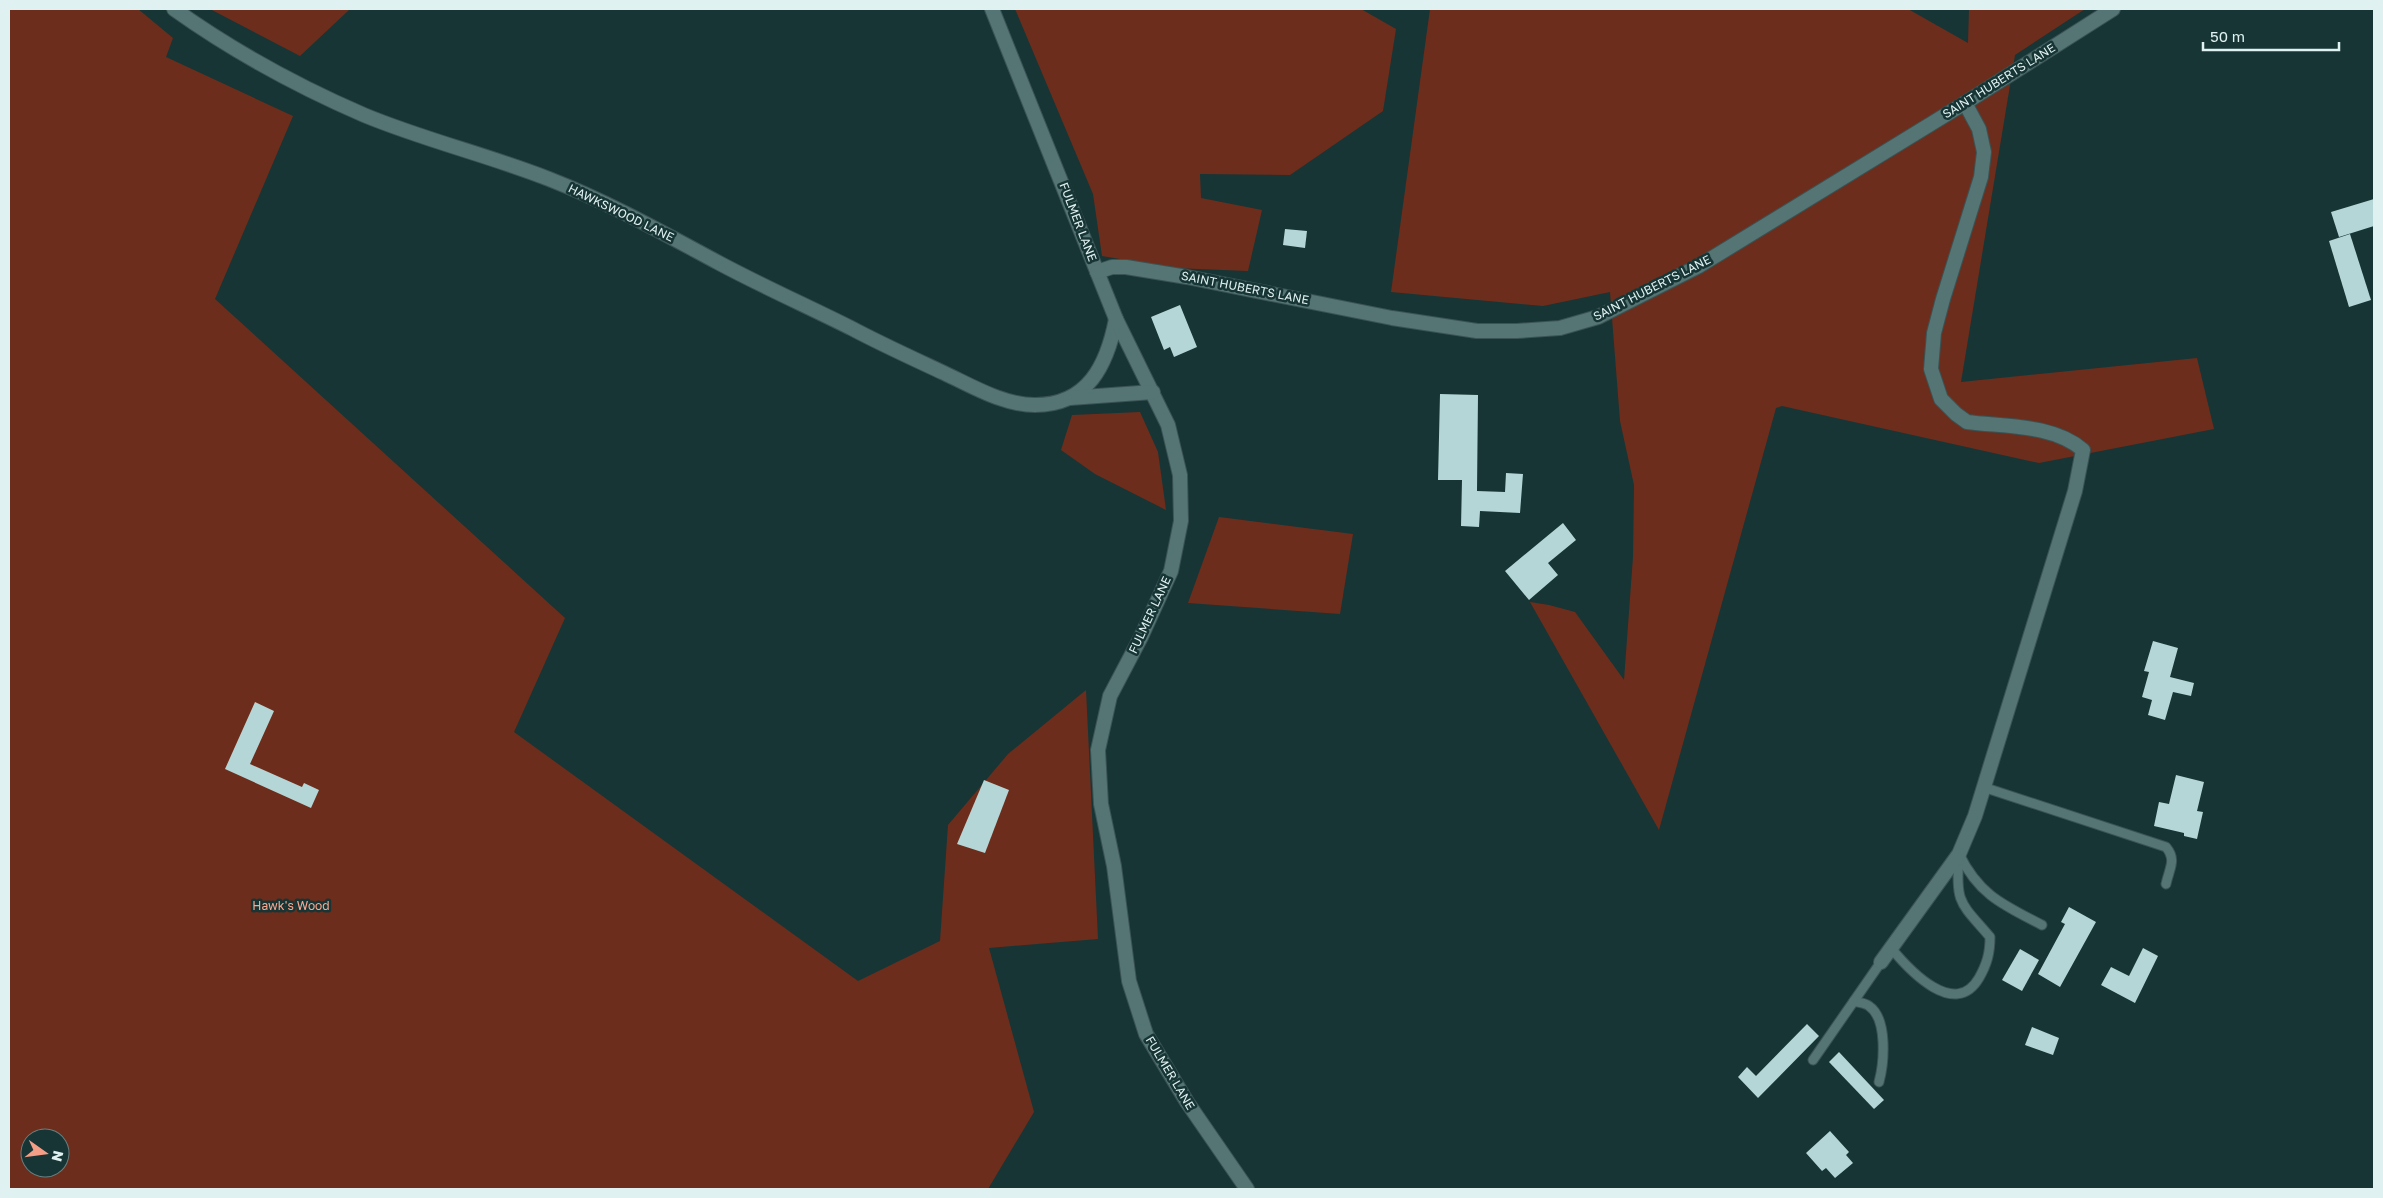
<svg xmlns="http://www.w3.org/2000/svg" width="2383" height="1198" font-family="'Golos Text',sans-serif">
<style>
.green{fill:#6d2d1c;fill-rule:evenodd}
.building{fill:#b4d6d6}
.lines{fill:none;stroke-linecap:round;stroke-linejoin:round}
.service-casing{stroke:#3a5354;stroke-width:11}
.minor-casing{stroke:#3a5354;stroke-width:16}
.service{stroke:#557474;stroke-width:9}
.minor{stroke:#557474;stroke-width:14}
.labels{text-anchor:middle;stroke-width:5;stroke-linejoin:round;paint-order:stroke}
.street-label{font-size:12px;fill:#e0f1f1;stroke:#173535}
.park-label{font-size:12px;fill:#faa891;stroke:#173535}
</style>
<rect width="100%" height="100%" fill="#173535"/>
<g class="green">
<path d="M9,9H138L173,38L166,57L293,116L215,299L565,618L514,732L858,981L940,941L948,825L1008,754L1086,690L1098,939L989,948L1034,1112L988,1189H9ZM30,1138H60V1168H30Z"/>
<polygon points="210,9 350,9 300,56"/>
<polygon points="1015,9 1361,9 1396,29 1383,111 1290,175 1200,174 1201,198 1262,210 1248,271 1173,268 1102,256 1093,194"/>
<polygon points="1430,9 1908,9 1968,43 1969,9 2085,9 2015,55 1961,382 2197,358 2214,429 2039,463 1782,406 1776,408 1659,830 1530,602 1549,605 1575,612 1624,680 1633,557 1634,485 1620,421 1610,292 1543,306 1391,292"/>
<polygon points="1140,412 1158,452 1166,510 1095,474 1061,450 1072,415"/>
<polygon points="1219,517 1353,534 1340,614 1188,603"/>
</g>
<g class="building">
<polygon points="2374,199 2374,226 2339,237 2331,212"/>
<polygon points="1285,229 1307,231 1305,248 1283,245"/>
<polygon points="2350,234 2371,300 2349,307 2329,241"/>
<polygon points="1180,305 1197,347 1174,357 1170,347 1164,350 1151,317"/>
<polygon points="1440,394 1478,395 1477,491 1505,492 1506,473 1523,474 1520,513 1480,511 1479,527 1461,526 1462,480 1438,480"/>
<polygon points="1563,523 1576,540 1548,563 1558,575 1529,600 1505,571"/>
<polygon points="2153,641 2178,648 2170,677 2194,683 2191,696 2173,692 2165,720 2148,715 2152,700 2142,697 2149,672 2144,671"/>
<polygon points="255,702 274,711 250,764 302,787 304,783 319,790 311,808 225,769"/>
<polygon points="2176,775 2204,782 2197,811 2203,812 2197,839 2184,836 2184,833 2154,826 2159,802 2169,804"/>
<polygon points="984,780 1009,790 985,853 957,844"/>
<polygon points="2069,907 2096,922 2060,987 2038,974 2065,924 2061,922"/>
<polygon points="2143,948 2158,956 2135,1003 2101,985 2111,967 2129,976"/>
<polygon points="2020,949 2039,960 2022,991 2002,980"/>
<polygon points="1807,1024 1819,1036 1758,1098 1738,1077 1747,1067 1756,1076"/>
<polygon points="2032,1027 2059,1038 2053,1055 2025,1045"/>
<polygon points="1839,1052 1884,1100 1874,1109 1829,1062"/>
<polygon points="1830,1131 1849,1152 1846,1155 1853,1163 1835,1178 1826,1168 1822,1171 1806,1153"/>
</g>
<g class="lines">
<defs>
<g id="service">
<path d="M1983,787L2166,847C2177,860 2169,869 2166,884"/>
<path d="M1959,854C1979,895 2003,905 2042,925"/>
<path d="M1891,948C1910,971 1955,1019 1979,978C1987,964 1990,953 1990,937C1961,903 1955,904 1959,857"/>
<path d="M1854,1001C1859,1003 1865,1003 1869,1006C1888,1019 1884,1063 1879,1082"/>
<polyline points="1813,1060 1881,962"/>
</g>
<g id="minor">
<path d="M174,9C233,51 297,86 364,115C424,140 488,155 549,179C608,202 663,233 719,263C762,286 807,306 851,328C881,344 912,358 944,373C972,386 1003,405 1035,405C1088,405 1107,365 1116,319"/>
<polyline points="992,9 1116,319 1168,425 1180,475 1181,521 1171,571 1141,637 1110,696 1098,750 1101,804 1114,866 1129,981 1146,1034 1187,1102 1247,1189"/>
<polyline points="1097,272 1112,267 1126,267 1187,277 1392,318 1477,331 1517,331 1560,328 1598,317 1699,266 1965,103 2113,9"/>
<polyline points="1070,398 1153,392"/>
<path d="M1881,962L1959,854L1975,816L2075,491L2083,450C2053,424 2005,427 1967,422L1956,414L1941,399L1931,369L1934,333L1943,299L1981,177L1984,152L1979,129L1965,103"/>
</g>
</defs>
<use href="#service" class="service-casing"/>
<use href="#minor" class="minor-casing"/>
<use href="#service" class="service"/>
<use href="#minor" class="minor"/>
</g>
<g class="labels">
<g class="street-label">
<text transform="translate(1999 81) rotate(-32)" y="4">SAINT HUBERTS LANE</text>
<text transform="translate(621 213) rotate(26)" y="4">HAWKSWOOD LANE</text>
<text transform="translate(1078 222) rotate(69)" y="4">FULMER LANE</text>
<text transform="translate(1245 288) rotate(11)" y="4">SAINT HUBERTS LANE</text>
<text transform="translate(1652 288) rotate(-27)" y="4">SAINT HUBERTS LANE</text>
<text transform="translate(1150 615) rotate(-65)" y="4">FULMER LANE</text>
<text transform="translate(1170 1073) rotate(59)" y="4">FULMER LANE</text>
</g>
<g class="park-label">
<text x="291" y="910">Hawk's Wood</text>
</g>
</g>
<rect width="2383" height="1198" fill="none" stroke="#e0f1f1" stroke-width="20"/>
<g transform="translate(45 1153) rotate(104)"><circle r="24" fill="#173535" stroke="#678080"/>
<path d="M0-4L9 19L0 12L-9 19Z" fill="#f49e87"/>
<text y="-8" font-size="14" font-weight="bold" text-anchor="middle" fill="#e0f1f1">N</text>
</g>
<path d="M2203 42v8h136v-8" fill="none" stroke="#e0f1f1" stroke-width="2.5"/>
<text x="2210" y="42" font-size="15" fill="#e0f1f1" stroke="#173535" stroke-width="4" paint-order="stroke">50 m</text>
</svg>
